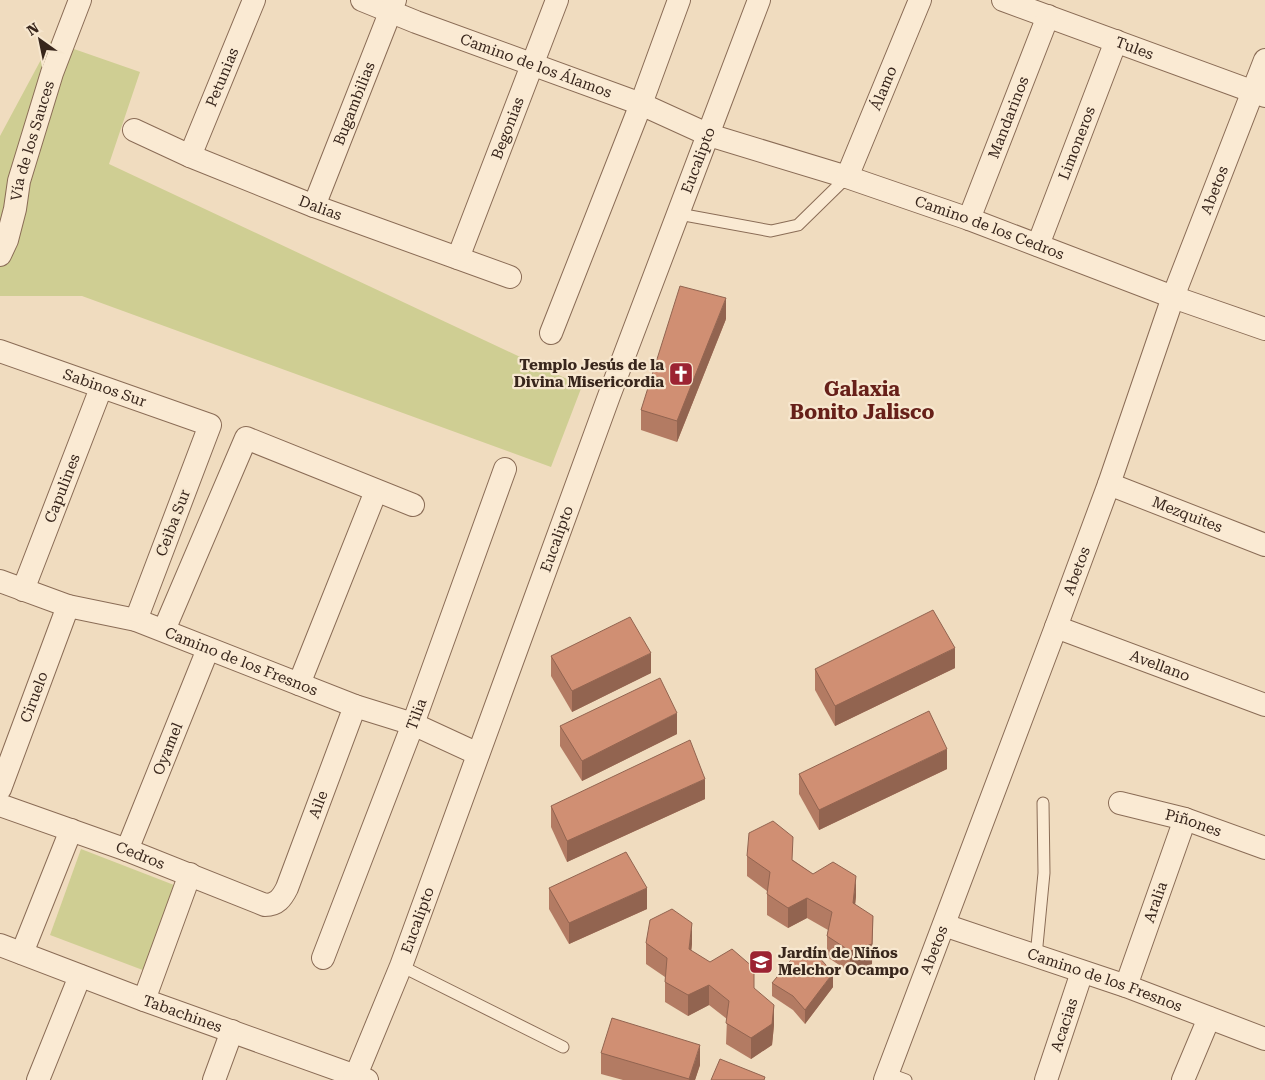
<svg xmlns="http://www.w3.org/2000/svg" width="1265" height="1080" font-family="'Roboto Serif',serif">
<style>
.green{fill:#cfce93}
.lines{fill:none;stroke-linecap:round;stroke-linejoin:round}
.lane-casing{stroke:#8a6c56;stroke-width:13}
.street-casing{stroke:#8a6c56;stroke-width:24}
.lane{stroke:#faead3;stroke-width:11}
.street{stroke:#faead3;stroke-width:22}
.wall{fill:#b37b63}
.shaded-wall{fill:#926450}
.building{fill:#d08f73;stroke:#926450}
.labels{text-anchor:middle;stroke-width:4.5;stroke-linejoin:round;paint-order:stroke}
.street-label{font-size:15px;fill:#38261c;stroke:#f7e7cf}
.poi-label{font-size:15px;font-weight:bold;fill:#38261c;stroke:#f7e7cf;text-anchor:end}
.district-label{font-size:20px;font-weight:bold;fill:#672019;stroke:#f7e7cf}
</style>
<rect width="100%" height="100%" fill="#f0dcbf"/>
<g class="green">
<polygon points="51,41 140,72 109,164 582,386 551,467 82,296 0,296 0,136"/>
<polygon points="81,849 174,885 148,972 50,935"/>
</g>
<g class="lines">
<defs>
<g id="lane">
<polyline points="679,214 771,231 798,225 847,177"/>
<polyline points="1036,956 1044,873 1043,803"/>
<polyline points="401,966 563,1047"/>
<polyline points="887,1073 906,1080"/>
</g>
<g id="street">
<path id="s1" d="M362,0L416,22L641,104L709,135L847,177L969,219L1173,297L1265,329"/>
<path id="s2" d="M1003,0L1265,96"/>
<path id="s3" d="M134,130L190,156L314,206L510,277"/>
<path id="s4" d="M190,156L254,0"/>
<path id="s5" d="M847,177L920,0"/>
<path id="s6" d="M314,206L395,0"/>
<path id="s7" d="M969,219L1048,16"/>
<path id="s8" d="M1038,245L1116,41"/>
<path id="s9" d="M0,255L7,240L15,209L19,181L52,73L80,0"/>
<path id="s10" d="M458,258L557,0"/>
<polyline points="551,333 641,104 679,0"/>
<path id="s11" d="M0,351L210,425L136,620"/>
<path id="s12" d="M1109,484L1265,545"/>
<path id="s13" d="M0,581L68,606L136,620L355,706L413,724L478,754"/>
<path id="s14" d="M23,590L101,388"/>
<path id="s15" d="M1056,627L1265,705"/>
<polyline points="164,630 246,438 413,505"/>
<polyline points="299,684 376,491"/>
<path id="s16" d="M0,789L68,606"/>
<path id="s17" d="M1120,803L1185,819L1265,848"/>
<path id="s18" d="M0,805L127,850L265,905C277,905 282,898 287,888L355,706"/>
<path id="s19" d="M127,850L208,649"/>
<path id="s20" d="M944,925L1126,986L1265,1039"/>
<path id="s21" d="M0,945L144,1000L367,1080"/>
<polyline points="22,953 71,830"/>
<path id="s22" d="M323,958L413,724L505,469"/>
<path id="s23" d="M1126,986L1185,819"/>
<polyline points="144,1000 190,874"/>
<polyline points="38,1080 80,976"/>
<polyline points="214,1080 232,1031"/>
<path id="s24" d="M354,1080L401,966L609,396L759,0"/>
<path id="s25" d="M885,1080L1056,627L1109,484L1173,297L1265,60"/>
<path id="s26" d="M1046,1080L1082,972"/>
<polyline points="1183,1080 1209,1018"/>
</g>
</defs>
<use href="#lane" class="lane-casing"/>
<use href="#street" class="street-casing"/>
<use href="#lane" class="lane"/>
<use href="#street" class="street"/>
</g>
<g class="wall">
<polygon points="726,319 677,442 641,430 641,410"/>
<polygon points="551,656 651,673 572,712 551,676"/>
<polygon points="955,668 835,726 815,690 815,669"/>
<polygon points="560,726 677,734 582,781 560,746"/>
<polygon points="947,769 819,830 799,794 799,774"/>
<polygon points="705,799 567,862 551,827 551,806"/>
<polygon points="747,856 793,860 813,874 856,896 855,905 872,964 850,972 827,957 827,936 828,930 807,918 788,928 767,915 767,891 747,876"/>
<polygon points="549,888 647,909 569,944 549,909"/>
<polygon points="646,943 692,944 691,951 754,989 774,1025 772,1045 751,1059 726,1044 727,1019 709,1005 688,1016 665,1002 665,977 646,964"/>
<polygon points="772,983 833,987 805,1024 793,1010 772,996"/>
<polygon points="601,1053 700,1065 695,1080 623,1080 601,1074"/>
</g>
<g class="shaded-wall">
<polygon points="726,298 726,319 677,442 677,421"/>
<polygon points="955,648 955,668 835,726 835,706"/>
<polygon points="651,653 651,673 572,712 572,691"/>
<polygon points="677,713 677,734 582,781 582,761"/>
<polygon points="947,749 947,769 819,830 819,810"/>
<polygon points="705,779 705,799 567,862 567,841"/>
<polygon points="856,876 856,896 853,924 853,903"/>
<polygon points="647,888 647,909 569,944 569,923"/>
<polygon points="807,898 807,918 788,928 788,908"/>
<polygon points="873,916 872,964 850,972 850,951"/>
<polygon points="692,923 692,944 689,970 689,949"/>
<polygon points="833,973 833,987 805,1024 805,1010"/>
<polygon points="709,985 709,1005 688,1016 688,995"/>
<polygon points="774,1005 774,1025 772,1045 751,1059 751,1038"/>
<polygon points="700,1045 700,1065 695,1080 689,1080"/>
</g>
<g class="building">
<polygon points="680,286 726,298 677,421 641,410"/>
<polygon points="933,610 955,648 835,706 815,669"/>
<polygon points="630,617 651,653 572,691 551,656"/>
<polygon points="660,678 677,713 582,761 560,726"/>
<polygon points="929,711 947,749 819,810 799,774"/>
<polygon points="690,740 705,779 567,841 551,806"/>
<polygon points="773,821 793,837 792,860 813,874 833,862 856,876 853,903 873,916 872,944 850,951 827,936 832,912 807,898 788,908 767,894 770,872 747,856 749,833"/>
<polygon points="626,852 647,888 569,923 549,888"/>
<polygon points="672,909 692,923 689,949 710,962 732,949 754,968 754,988 774,1005 772,1024 751,1038 726,1023 729,1001 709,985 688,995 665,982 667,958 646,943 650,920"/>
<polygon points="799,950 818,956 833,973 805,1010 793,996 772,983"/>
<polygon points="612,1018 700,1045 689,1079 601,1053"/>
<polygon points="720,1059 765,1077 764,1080 711,1080"/>
</g>
<defs>
<symbol id="church-square" viewBox="-11 -11 22 22"><rect x="-9" y="-9" width="18" height="18" rx="4" fill="#9c2332" stroke="#f7e7cf"/><path d="M-1.2-6h2.4v3.5h3.3v2.4h-3.3V6h-2.4V-.1h-3.3v-2.4h3.3Z" fill="#fff"/></symbol>
<symbol id="school-square" viewBox="-11 -11 22 22"><rect x="-9" y="-9" width="18" height="18" rx="4" fill="#9c2332" stroke="#f7e7cf"/><path d="M0-5L7-2L0 1L-7-2ZM-4 1L0 2.5L4 1V4Q0 6-4 4Z" fill="#fff"/></symbol>
</defs>
<g fill-rule="evenodd">
<use href="#church-square" x="667" y="360" width="28" height="28"/>
<use href="#school-square" x="747" y="948" width="28" height="28"/>
</g>
<g class="labels">
<g class="street-label">
<text dy="5" stroke="none"><textPath href="#s2" startOffset="140">Tules</textPath></text>
<text dy="5" stroke="none"><textPath href="#s1" startOffset="186">Camino de los Álamos</textPath></text>
<text dy="5" stroke="none"><textPath href="#s4" startOffset="85">Petunias</textPath></text>
<text dy="5" stroke="none"><textPath href="#s5" startOffset="96">Álamo</textPath></text>
<text dy="5" stroke="none"><textPath href="#s6" startOffset="110">Bugambilias</textPath></text>
<text dy="5" stroke="none"><textPath href="#s7" startOffset="109">Mandarinos</textPath></text>
<text dy="5" stroke="none"><textPath href="#s10" startOffset="139">Begonias</textPath></text>
<text dy="5" stroke="none"><textPath href="#s9" startOffset="119">Vía de los Sauces</textPath></text>
<text dy="5" stroke="none"><textPath href="#s8" startOffset="109">Limoneros</textPath></text>
<text dy="5" stroke="none"><textPath href="#s24" startOffset="982">Eucalipto</textPath></text>
<text dy="5" stroke="none"><textPath href="#s25" startOffset="949">Abetos</textPath></text>
<text dy="5" stroke="none"><textPath href="#s3" startOffset="202">Dalias</textPath></text>
<text dy="5" stroke="none"><textPath href="#s1" startOffset="668">Camino de los Cedros</textPath></text>
<text dy="5" stroke="none"><textPath href="#s11" startOffset="111">Sabinos Sur</textPath></text>
<text dy="5" stroke="none"><textPath href="#s14" startOffset="109">Capulines</textPath></text>
<text dy="5" stroke="none"><textPath href="#s12" startOffset="84">Mezquites</textPath></text>
<text transform="translate(173 523) rotate(-69)" y="5">Ceiba Sur</text>
<text dy="5" stroke="none"><textPath href="#s24" startOffset="578">Eucalipto</textPath></text>
<text dy="5" stroke="none"><textPath href="#s25" startOffset="544">Abetos</textPath></text>
<text dy="5" stroke="none"><textPath href="#s13" startOffset="255">Camino de los Fresnos</textPath></text>
<text dy="5" stroke="none"><textPath href="#s15" startOffset="111">Avellano</textPath></text>
<text dy="5" stroke="none"><textPath href="#s16" startOffset="98">Ciruelo</textPath></text>
<text dy="5" stroke="none"><textPath href="#s22" startOffset="261">Tilia</textPath></text>
<text dy="5" stroke="none"><textPath href="#s19" startOffset="109">Oyamel</textPath></text>
<text dy="5" stroke="none"><textPath href="#s18" startOffset="402">Aile</textPath></text>
<text dy="5" stroke="none"><textPath href="#s17" startOffset="76">Piñones</textPath></text>
<text dy="5" stroke="none"><textPath href="#s18" startOffset="149">Cedros</textPath></text>
<text dy="5" stroke="none"><textPath href="#s23" startOffset="89">Aralia</textPath></text>
<text dy="5" stroke="none"><textPath href="#s24" startOffset="172">Eucalipto</textPath></text>
<text dy="5" stroke="none"><textPath href="#s25" startOffset="139">Abetos</textPath></text>
<text dy="5" stroke="none"><textPath href="#s20" startOffset="170">Camino de los Fresnos</textPath></text>
<text dy="5" stroke="none"><textPath href="#s21" startOffset="195">Tabachines</textPath></text>
<text dy="5" stroke="none"><textPath href="#s26" startOffset="58">Acacias</textPath></text>
</g>
<g class="poi-label">
<text x="664" y="370">Templo Jesús de la<tspan x="664" dy="17">Divina Misericordia</tspan></text>
<text x="778" y="958" text-anchor="start">Jardín de Niños<tspan x="778" dy="17">Melchor Ocampo</tspan></text>
</g>
<g class="district-label">
<text x="862" y="396">Galaxia<tspan x="862" dy="23">Bonito Jalisco</tspan></text>
</g>
</g>
<g transform="translate(40 40) rotate(327)" stroke="#f7e7cf" stroke-width="4" paint-order="stroke">
<path d="M0-4L9 19L0 12L-9 19Z" fill="#38261c"/>
<text y="-8" font-size="14" font-weight="bold" text-anchor="middle" fill="#38261c">N</text>
</g>
</svg>
